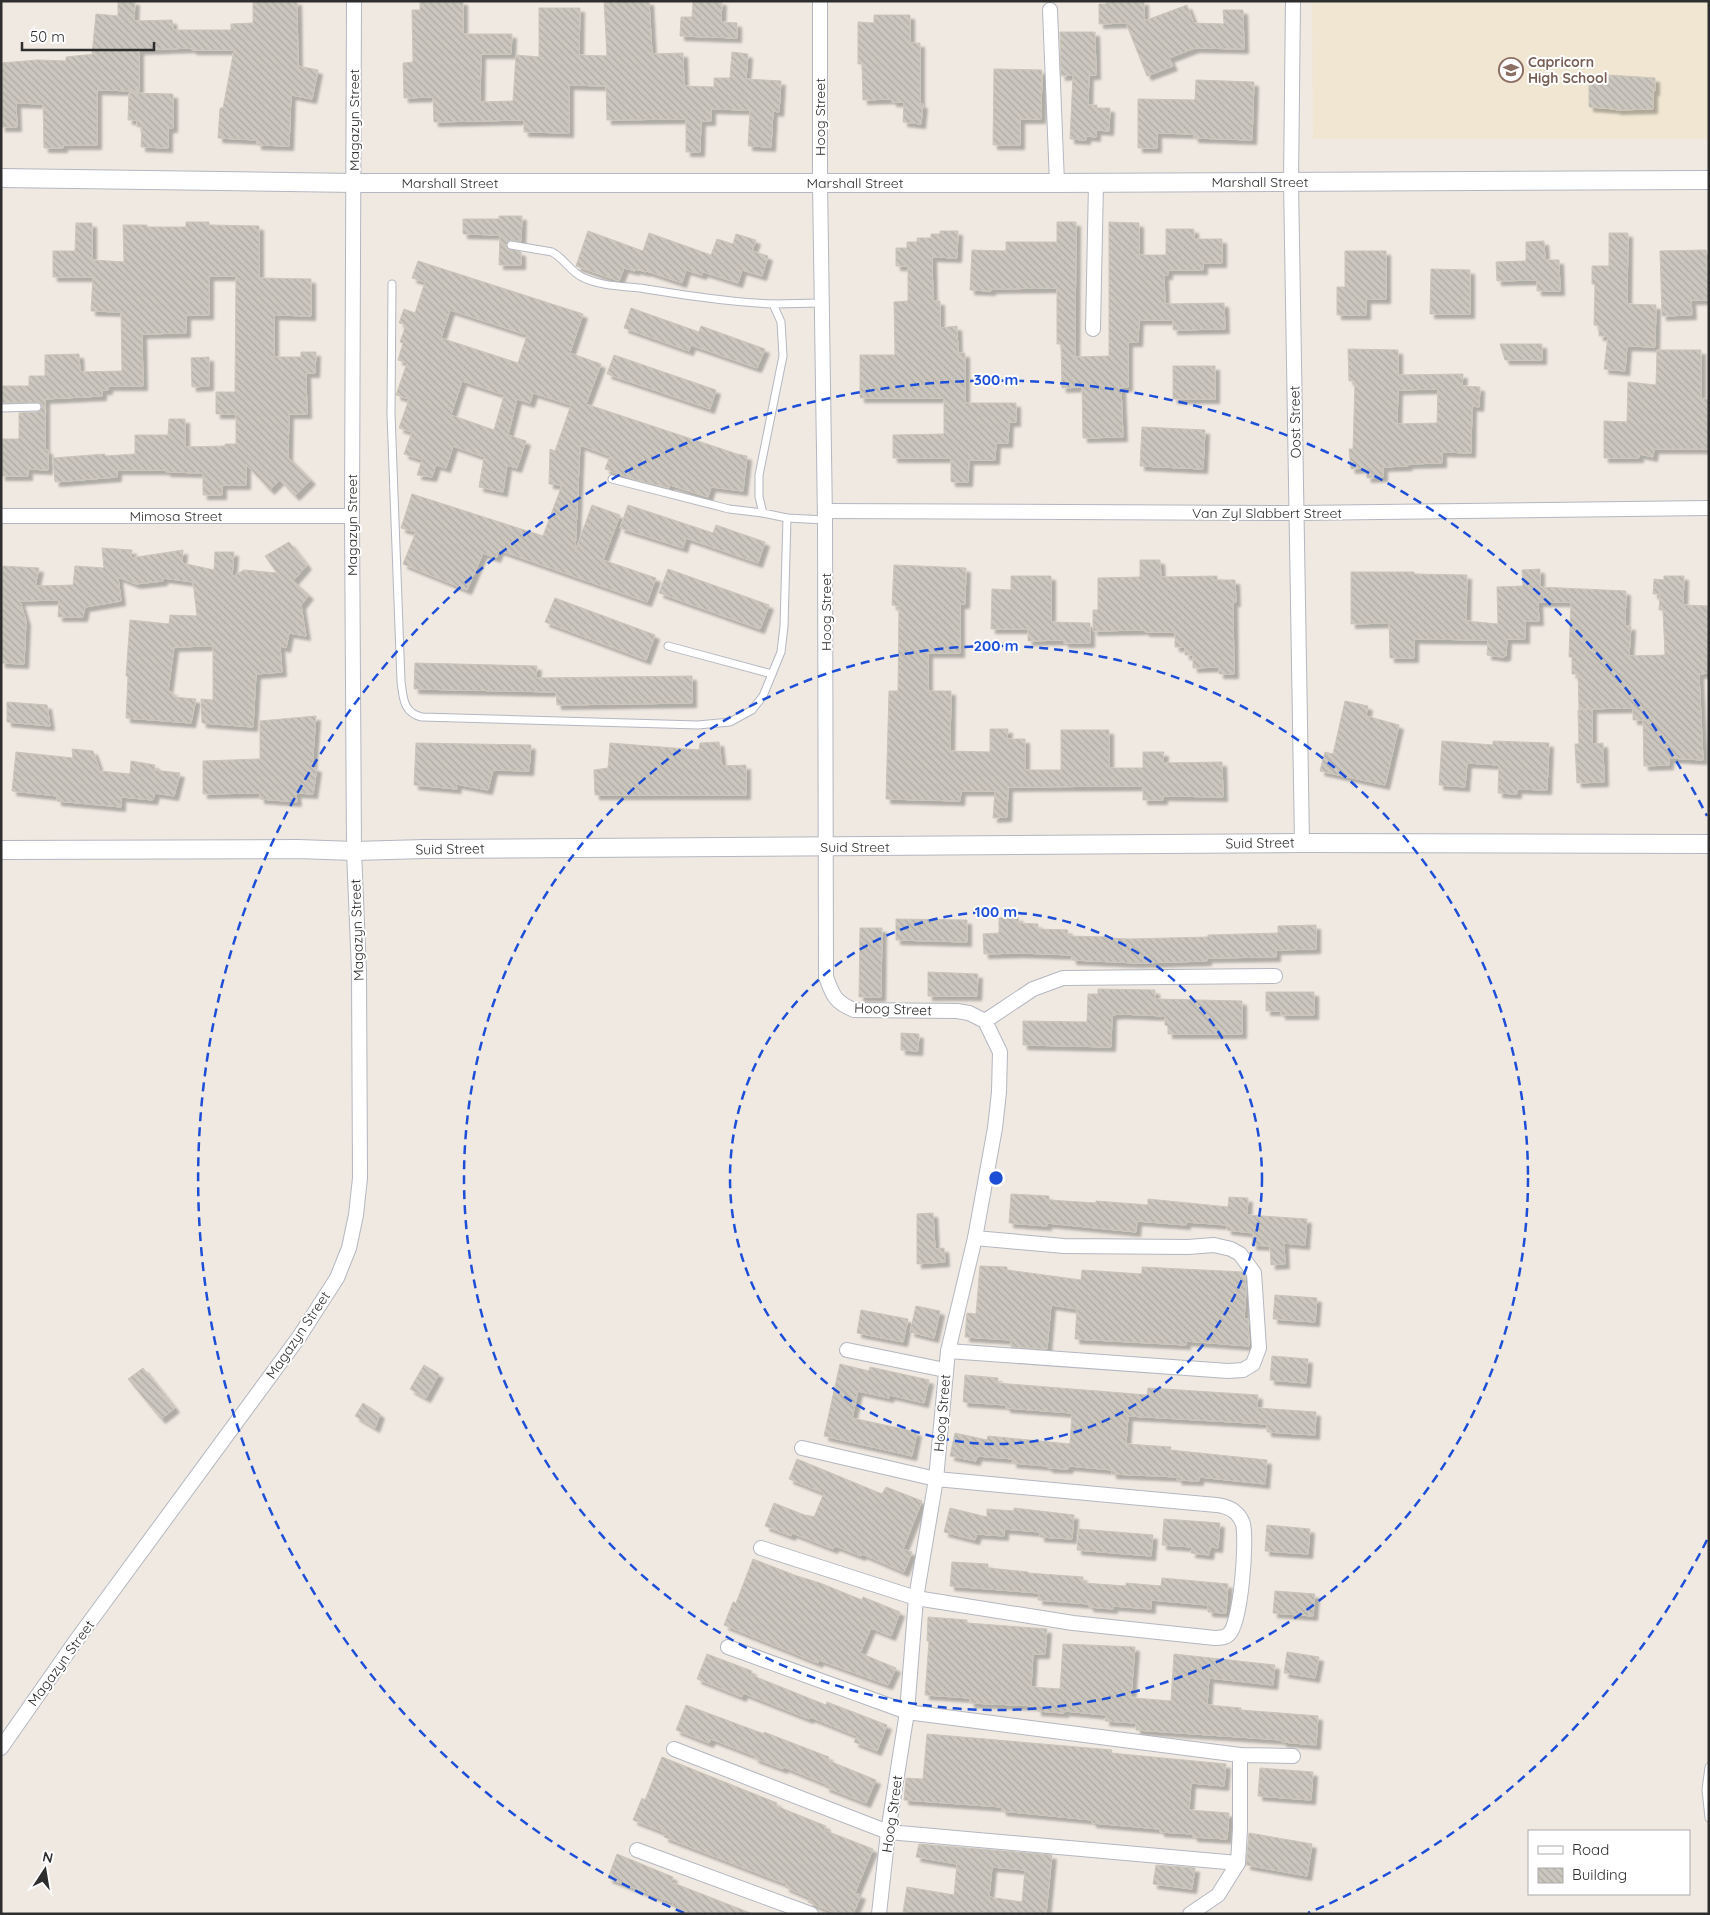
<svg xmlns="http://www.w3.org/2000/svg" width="1710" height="1915" font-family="Quicksand,sans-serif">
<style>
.education{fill:#f0e6d1}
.building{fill:url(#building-back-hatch);stroke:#cbc5ba;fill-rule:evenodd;filter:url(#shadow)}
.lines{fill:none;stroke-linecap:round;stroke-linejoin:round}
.service-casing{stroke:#b4b7c1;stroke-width:9}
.minor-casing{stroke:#b4b7c1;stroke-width:16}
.tertiary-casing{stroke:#b4b7c1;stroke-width:20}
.service{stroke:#fff;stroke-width:7}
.minor{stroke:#fff;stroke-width:14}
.tertiary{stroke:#fff;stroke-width:18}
.ring{fill:none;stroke:#1d4ed8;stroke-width:2.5;stroke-dasharray:9 6}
.labels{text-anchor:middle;stroke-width:4;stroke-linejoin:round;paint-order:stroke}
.education-label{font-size:14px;font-weight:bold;fill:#785e54;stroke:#fff;text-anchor:start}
.street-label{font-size:14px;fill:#2e2e2e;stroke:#fff}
.centre{fill:#1d4ed8;stroke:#fff;stroke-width:2.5}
.ring-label{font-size:15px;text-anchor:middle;font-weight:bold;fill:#1d4ed8;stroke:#fff;stroke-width:4;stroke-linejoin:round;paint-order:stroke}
</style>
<defs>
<pattern id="building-back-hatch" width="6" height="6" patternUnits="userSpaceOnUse" patternTransform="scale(1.25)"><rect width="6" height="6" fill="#cbc7bf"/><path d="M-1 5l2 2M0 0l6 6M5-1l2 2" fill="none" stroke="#afaba4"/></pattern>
<filter id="shadow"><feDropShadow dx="4.5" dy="4.5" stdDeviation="1" flood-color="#0004"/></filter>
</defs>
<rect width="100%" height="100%" fill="#efe9e1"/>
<polygon class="education" points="1312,1 1709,1 1709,139 1313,139"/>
<g class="building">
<polygon points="118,1 135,1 134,21 172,20 173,30 231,30 231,24 253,23 253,1 297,1 298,66 318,70 312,99 291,95 289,146 257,145 257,140 218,138 220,108 223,108 234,50 192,50 192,48 139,50 139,91 97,90 97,145 63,145 63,148 44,148 43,104 16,103 17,127 1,127 1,63 38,60 66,61 66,57 95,54 92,54 96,14 118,16"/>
<polygon points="420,1 463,1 463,34 512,34 511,54 481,54 480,102 513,101 516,55 539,57 539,8 580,8 579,55 607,56 604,1 649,1 652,54 683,53 684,86 714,87 714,78 730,78 732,52 748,54 746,79 781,81 779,112 773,111 771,147 748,146 750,110 711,109 711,121 701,121 700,152 686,152 686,119 607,120 606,86 569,85 569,133 524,132 524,120 434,122 433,97 404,98 403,63 413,62 412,10 420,10"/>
<polygon points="722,1 721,22 737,23 737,38 680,36 681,17 692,17 693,2"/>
<polygon points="1106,1 1144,1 1144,21 1187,5 1194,23 1224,24 1223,10 1243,10 1244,49 1195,48 1169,58 1173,66 1147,76 1126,23 1099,24 1099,4 1106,4"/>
<polygon points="874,15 910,15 910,43 920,43 920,104 923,104 921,124 903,122 904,102 892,102 892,99 863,100 862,64 858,64 858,22 874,23"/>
<polygon points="1060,32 1095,32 1096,75 1089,75 1088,105 1097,105 1097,108 1110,108 1109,131 1096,130 1096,137 1086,136 1086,140 1070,139 1073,75 1061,76"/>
<polygon points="994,69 1042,70 1041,119 1020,119 1020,145 993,145"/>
<polygon points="1608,75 1655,78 1655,91 1653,91 1653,109 1616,110 1616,109 1589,107 1589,76"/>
<polygon points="1196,80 1254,82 1252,140 1194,138 1194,134 1157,133 1157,148 1138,148 1138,99 1195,100"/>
<polygon points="129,93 173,94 173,128 168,128 168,148 141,147 142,127 137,127 137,120 128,120"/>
<polygon points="499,216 522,216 521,241 510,240 506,245 508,249 521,252 521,265 499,265 500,235 463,234 463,219 499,219"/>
<polygon points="186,222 209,222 209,225 259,226 259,278 311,279 311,316 274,315 274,357 301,357 301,352 316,352 315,373 306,373 307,414 289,414 288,457 311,480 295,496 280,480 270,490 246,464 246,485 222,485 222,495 203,495 203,473 166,472 166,470 117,470 117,477 55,482 53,458 105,454 105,456 135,454 135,435 168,435 169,419 185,419 185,447 225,446 225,444 236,444 236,414 216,414 216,392 235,392 236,276 209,276 209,315 186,315 186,333 142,334 143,386 108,386 108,390 102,390 102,396 45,399 45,450 48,450 48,470 28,469 28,476 1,476 1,439 19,439 19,413 38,412 42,407 41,404 37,402 1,403 1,386 29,386 29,376 45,376 45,355 79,354 80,372 122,371 121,312 91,311 93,277 53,277 53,251 75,251 76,223 92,223 92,260 124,262 123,225 147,225 147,227 186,227"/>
<polygon points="1057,222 1076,222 1075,357 1109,356 1109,222 1139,223 1139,255 1166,255 1166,229 1194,229 1194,239 1222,239 1222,263 1203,263 1203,270 1168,270 1168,275 1164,275 1165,304 1224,303 1225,329 1173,330 1173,320 1139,320 1138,342 1128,342 1128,387 1121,387 1123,437 1083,438 1082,387 1062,388 1061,344 1057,344 1057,288 991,289 991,291 970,290 972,250 1006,251 1006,242 1057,242"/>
<polygon points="588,231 643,251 649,233 711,255 717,239 733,244 736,234 756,240 752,251 768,256 762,276 742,270 738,283 703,272 702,275 686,270 682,283 646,271 646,272 635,269 635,271 624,268 619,281 576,266"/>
<polygon points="940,231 958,231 957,258 932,257 933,301 940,301 940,328 957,326 958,353 965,353 965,403 1016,403 1016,422 1009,422 1008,443 996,443 995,460 969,460 968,482 951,482 951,458 893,458 893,435 944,434 944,398 860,398 860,355 895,355 894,302 908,301 908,266 896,266 896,248 907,248 907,242 917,242 917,238 931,238 931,234 940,234"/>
<polygon points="1609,233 1628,233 1627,304 1656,305 1655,347 1627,346 1625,371 1604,369 1608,336 1599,336 1599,326 1594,325 1595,284 1592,284 1592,266 1609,266"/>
<polygon points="1544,241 1545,260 1559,260 1560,291 1537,291 1537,280 1497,281 1496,262 1526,261 1526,242"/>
<polygon points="1706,250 1707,269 1709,269 1709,300 1691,300 1692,315 1662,316 1660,251"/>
<polygon points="1345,251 1386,251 1386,299 1366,299 1366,315 1337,315 1337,287 1345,287"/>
<path d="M418,261L583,314L570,353L601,364L586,404L737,454L747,456L743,491L711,487L708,497L670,485L669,488L636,480L605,469L610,456L580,445L575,552L592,505L620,515L603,560L656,578L647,602L499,550L496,558L483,553L467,590L403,564L416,532L401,528L412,494L543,536L562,485L549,484L550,449L555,451L571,405L533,393L530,403L517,399L508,435L526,441L517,468L507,465L503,492L479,487L484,457L453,446L446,468L436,465L432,477L417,475L422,460L404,454L412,432L399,428L409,399L396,395L407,363L398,360L403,343L400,342L406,325L399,323L404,309L415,313L425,282L412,278ZM450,310L527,335L518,363L441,338ZM462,381L504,395L494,430L451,415Z"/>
<polygon points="1431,269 1470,270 1470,314 1430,314"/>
<polygon points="631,308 699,332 701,326 765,349 757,368 691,345 689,351 624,328"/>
<polygon points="1500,344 1542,344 1542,360 1505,360"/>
<path d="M1348,349L1398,350V375L1463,374L1462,386L1480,387L1479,407L1472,406L1471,453L1442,452V463L1407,464L1408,466L1383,467V477L1367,478L1366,468L1351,469L1349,449H1353L1355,381H1349ZM1438,389L1437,423L1397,424L1398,390Z"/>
<polygon points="1657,350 1701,350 1701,399 1709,399 1709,449 1654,449 1653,457 1639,454 1639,458 1604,458 1604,421 1627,422 1628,382 1656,385"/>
<polygon points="614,355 716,390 710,409 607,374"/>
<polygon points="209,357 209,386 192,387 191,358"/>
<rect x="1173" y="366" width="42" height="33"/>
<polygon points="1142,427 1205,430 1203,469 1140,466"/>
<polygon points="628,505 713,533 716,525 765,542 758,563 686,538 683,548 620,528"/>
<polygon points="289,542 307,565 293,581 309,595 301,605 306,636 289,633 286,648 280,646 282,672 256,674 253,727 202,723 201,699 213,700 213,646 174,647 168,691 173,692 173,697 196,699 191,723 126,718 128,676 126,676 130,620 169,624 170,615 197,616 193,582 163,578 163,581 136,584 118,577 121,601 85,607 83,617 58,617 59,600 20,601 26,621 24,664 1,663 1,566 39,568 35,586 73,585 75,566 104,568 102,548 132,550 131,558 183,550 182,563 214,570 215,552 234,552 232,577 244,570 277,573 265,556"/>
<polygon points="1140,560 1160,560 1161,577 1217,576 1217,580 1235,580 1236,602 1233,602 1234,674 1219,674 1219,667 1193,668 1193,655 1185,655 1185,647 1175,647 1175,632 1145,632 1145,630 1093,631 1093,610 1098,610 1098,578 1140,577"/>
<polygon points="894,565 966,568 965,604 960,604 960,653 928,653 928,691 951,691 950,751 990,752 990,729 1008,729 1007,739 1025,739 1025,770 1061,770 1061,730 1109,730 1109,768 1143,768 1143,752 1164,752 1163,763 1222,762 1223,797 1163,796 1163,800 1143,800 1143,786 1008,787 1007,817 993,818 995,791 961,791 960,801 886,799 889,691 898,691 899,606 892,605"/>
<polygon points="668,569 769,605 760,629 659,593"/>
<polygon points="1540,569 1540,587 1626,591 1625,626 1631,626 1629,656 1665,655 1663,610 1659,610 1660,594 1653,594 1654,579 1664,580 1664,576 1684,576 1683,605 1709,606 1709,673 1699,674 1703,760 1669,758 1669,765 1644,766 1643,720 1633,720 1633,708 1579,709 1578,674 1572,674 1572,657 1569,657 1571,602 1538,602 1539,621 1525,621 1525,639 1507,639 1506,656 1502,657 1487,655 1488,640 1414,639 1414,658 1390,658 1389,623 1351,624 1351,572 1414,572 1414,574 1467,575 1466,621 1498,624 1497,587 1523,586 1522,570"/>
<polygon points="1011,576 1051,576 1051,622 1090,623 1090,643 1064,643 1064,640 1028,641 1028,629 991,629 992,589 1011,590"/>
<polygon points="555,598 655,635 646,660 545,622"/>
<polygon points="415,663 537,666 536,678 692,676 692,703 557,705 556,692 414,689"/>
<polygon points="1345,701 1368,706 1366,716 1399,725 1385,785 1320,771 1325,752 1333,754"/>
<polygon points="7,702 47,705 50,726 7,722"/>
<polygon points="1592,709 1592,744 1603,743 1604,782 1577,783 1575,744 1579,744 1578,710"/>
<polygon points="316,716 312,767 317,768 313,794 296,793 297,802 260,799 260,793 203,794 203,761 260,759 260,721"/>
<polygon points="1442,741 1493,745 1493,741 1549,743 1547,790 1517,789 1517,794 1498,793 1499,765 1467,763 1465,787 1439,785"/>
<polygon points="719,742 722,766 746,765 746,795 595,795 594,770 608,768 610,743 699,750 700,743"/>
<polygon points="416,743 531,745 529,771 493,770 488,790 456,784 457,789 414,785"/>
<polygon points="72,749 93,751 100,771 130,774 131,761 155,765 154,770 180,773 174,796 155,793 153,800 121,797 121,807 57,801 57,796 12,791 16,752 73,758"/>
<polygon points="1018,917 1019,923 1038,924 1038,929 1068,930 1067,936 1108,937 1108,938 1129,939 1208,937 1208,935 1278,933 1278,926 1316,925 1316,949 1276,950 1276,957 1207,958 1207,961 1137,963 1072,960 1072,955 1020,953 984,954 983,934 999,933 999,918"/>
<polygon points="896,919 967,920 967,942 896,940"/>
<polygon points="860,928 882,928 881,997 859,997"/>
<polygon points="928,972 978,974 977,996 928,996"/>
<polygon points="1098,989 1155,990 1155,999 1242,1001 1242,1034 1168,1034 1168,1026 1165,1025 1165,1016 1120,1014 1112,1015 1111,1047 1023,1045 1023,1021 1087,1022 1088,994 1098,994"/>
<polygon points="1266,992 1314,992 1314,1015 1281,1015 1281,1011 1266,1011"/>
<polygon points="901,1033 919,1034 918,1051 901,1050"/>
<polygon points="1011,1194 1049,1196 1049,1200 1096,1203 1096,1201 1148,1205 1148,1199 1228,1207 1229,1197 1248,1198 1247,1215 1307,1219 1305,1245 1284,1243 1285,1264 1271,1265 1270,1246 1252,1245 1253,1233 1227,1230 1227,1225 1186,1222 1186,1225 1137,1221 1136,1232 1047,1223 1047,1226 1009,1223"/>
<polygon points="933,1213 935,1249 944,1248 945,1262 917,1264 917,1214"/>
<polygon points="980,1266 1007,1267 1007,1270 1081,1280 1082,1270 1142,1274 1142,1267 1243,1272 1245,1276 1246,1291 1244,1319 1248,1319 1249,1346 1186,1341 1186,1345 1075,1339 1077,1309 1051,1305 1047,1349 1011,1347 1011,1340 965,1337 967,1313 976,1314"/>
<polygon points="1275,1295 1317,1298 1315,1322 1273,1319"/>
<polygon points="916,1306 940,1311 934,1338 910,1332"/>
<polygon points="861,1310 908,1319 903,1342 857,1333"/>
<polygon points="1272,1356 1308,1359 1306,1383 1270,1380"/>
<polygon points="840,1364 869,1371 870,1367 929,1380 924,1403 890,1395 889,1398 858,1391 852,1418 917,1432 912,1456 824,1436"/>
<polygon points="424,1365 439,1374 426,1398 410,1389"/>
<polygon points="143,1368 175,1408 161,1419 128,1379"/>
<polygon points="965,1375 998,1378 997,1383 1147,1395 1148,1388 1258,1395 1257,1408 1316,1412 1315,1435 1267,1432 1267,1424 1128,1416 1126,1444 1171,1447 1170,1450 1267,1460 1265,1484 1199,1477 1199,1481 1177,1480 1178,1477 1112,1474 1112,1470 1069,1466 1068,1469 1048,1468 1048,1466 1012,1463 1013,1459 977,1456 976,1461 950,1456 955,1433 987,1440 988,1436 1070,1444 1072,1413 1006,1408 1006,1405 963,1402"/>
<polygon points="363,1403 380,1414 375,1428 355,1416"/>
<polygon points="797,1459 882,1494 886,1487 922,1501 903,1549 912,1552 904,1572 862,1554 861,1556 835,1546 833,1549 792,1533 791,1536 765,1526 774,1503 807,1516 807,1515 814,1517 824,1493 789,1479"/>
<polygon points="950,1508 987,1517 987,1509 1014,1511 1014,1508 1074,1515 1072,1539 1040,1537 1040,1532 1004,1529 1004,1536 977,1534 975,1540 944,1532"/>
<polygon points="1164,1519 1220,1523 1218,1548 1210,1547 1209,1555 1191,1553 1192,1547 1162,1545"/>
<polygon points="1267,1525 1310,1529 1308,1554 1265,1551"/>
<polygon points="1079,1529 1153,1535 1151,1556 1077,1550"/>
<polygon points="753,1559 797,1576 820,1583 862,1600 863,1597 900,1612 891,1636 871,1628 860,1653 896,1668 888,1685 819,1660 818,1663 724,1625 733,1602 736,1603"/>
<polygon points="952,1562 988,1564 988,1568 1028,1572 1028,1573 1083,1577 1083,1583 1126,1586 1126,1583 1161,1586 1162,1578 1228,1584 1226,1613 1208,1612 1208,1605 1151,1600 1151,1609 1113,1606 1113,1609 1089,1607 1089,1604 1038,1600 1039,1593 950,1586"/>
<polygon points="1275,1591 1315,1594 1313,1616 1273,1613"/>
<polygon points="928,1617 967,1620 967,1623 1047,1629 1045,1654 1033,1654 1031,1687 1060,1689 1063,1644 1135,1647 1131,1697 1134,1697 1133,1698 1171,1701 1174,1654 1275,1665 1273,1685 1209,1678 1207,1705 1241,1708 1241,1710 1318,1716 1316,1745 1282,1742 1282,1740 1136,1730 1136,1723 1105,1721 1106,1715 1064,1711 1064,1713 1037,1711 1037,1706 970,1703 970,1698 925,1695 929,1641 927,1641"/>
<polygon points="1287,1652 1319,1657 1315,1678 1284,1673"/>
<polygon points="707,1654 752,1671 751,1675 826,1705 827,1702 887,1725 877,1751 854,1742 857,1736 810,1717 809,1719 743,1693 742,1697 697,1679"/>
<polygon points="686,1705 764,1734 764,1732 829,1757 827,1760 876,1780 866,1803 825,1787 826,1784 784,1767 783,1769 754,1758 755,1756 711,1739 709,1743 676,1730"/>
<polygon points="927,1734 1112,1750 1111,1753 1226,1764 1224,1786 1191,1783 1189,1810 1229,1813 1227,1839 1193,1837 1193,1834 1160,1832 1160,1829 1092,1823 1092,1820 1002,1811 1002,1807 904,1800 906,1778 923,1779"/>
<polygon points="662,1757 777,1803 776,1806 826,1826 824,1830 873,1849 855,1893 861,1895 853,1914 837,1914 808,1902 810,1898 785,1887 786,1884 664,1837 666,1833 633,1820 642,1798 645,1800"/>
<polygon points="1260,1768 1313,1772 1311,1800 1258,1796"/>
<polygon points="1249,1833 1312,1844 1307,1876 1246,1865"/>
<path d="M919,1844L1052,1855L1046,1914L903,1912L907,1887L954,1895L957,1864L916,1857ZM992,1867L1025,1870L1022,1902L989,1897Z"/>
<polygon points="617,1854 673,1877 671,1882 753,1914 692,1914 672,1906 673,1903 608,1878"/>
<polygon points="1156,1865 1195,1868 1192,1889 1153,1884"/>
</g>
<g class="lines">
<defs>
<g id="service">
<path d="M511,245L552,252C564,258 570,272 584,278C601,286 622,286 640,288C684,295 728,302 773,304"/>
<path d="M392,284L391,414L401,681C403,697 403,713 422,717L698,725L730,722L752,710L763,696L781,652L784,626L787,518"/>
<polyline points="822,303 773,304 781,322 783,356 759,475 759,497 763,513 787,518 825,520"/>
<polyline points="1,408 37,407"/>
<polyline points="612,479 729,509 763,513"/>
<polyline points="668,646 772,674"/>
<polyline points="1709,1767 1706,1790 1709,1818"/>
</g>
<g id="minor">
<path d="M820,1V183L825,520L826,977C833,996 835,1002 854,1010L957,1011L969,1013L985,1021L1000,1052L999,1092L995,1128L975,1238L948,1351L936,1479L916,1598L907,1712L888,1832L879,1914"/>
<polyline points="1293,1 1291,182 1302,843"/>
<polyline points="1050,10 1057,183"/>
<polyline points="1093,329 1096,183"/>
<polyline points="825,511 1296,513 1709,508"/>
<polyline points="1,516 352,516"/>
<polyline points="985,1021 1033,989 1063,978 1275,976"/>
<polyline points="847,1350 945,1370"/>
<polyline points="948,1351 1228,1371 1243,1370 1253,1364 1259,1348 1254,1273 1240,1254 1231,1249 1214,1245 1188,1247 1064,1246 975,1238"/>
<path d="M761,1548L916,1598L1073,1623L1215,1638C1220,1638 1225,1638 1229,1634C1241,1623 1247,1541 1243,1524C1242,1521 1240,1517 1237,1514C1229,1505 1217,1505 1205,1504L936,1479L802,1448"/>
<polyline points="728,1647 907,1712 1240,1755 1293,1756"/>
<polyline points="1,1748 75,1642 299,1337 337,1278 349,1248 356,1215 360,1178 359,971 354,851 352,516 354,1"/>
<polyline points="674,1749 888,1832 1238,1863 1218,1895 1190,1914"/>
<polyline points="637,1850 811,1914"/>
<polyline points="1238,1863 1240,1829 1240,1755"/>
</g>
<g id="tertiary">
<polyline points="1,178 354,183 1057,183 1709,180"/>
<polyline points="1,850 298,849 354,851 425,849 1302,843 1709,844"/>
</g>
</defs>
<use href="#service" class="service-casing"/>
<use href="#minor" class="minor-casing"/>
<use href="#tertiary" class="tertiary-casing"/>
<use href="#service" class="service"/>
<use href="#minor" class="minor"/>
<use href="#tertiary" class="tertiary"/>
</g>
<g class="ring">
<circle cx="996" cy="1178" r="266"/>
<circle cx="996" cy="1178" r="532"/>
<path d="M1707 1540A798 798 0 0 1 1308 1913M684 1913A798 798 0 1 1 1707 816"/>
</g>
<defs>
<symbol id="school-ring" viewBox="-11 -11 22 22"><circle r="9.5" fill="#fff" stroke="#8d6e63" stroke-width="1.5"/><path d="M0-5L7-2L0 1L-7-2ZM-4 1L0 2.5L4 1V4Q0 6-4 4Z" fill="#8d6e63"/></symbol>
</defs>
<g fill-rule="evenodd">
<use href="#school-ring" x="1497" y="56" width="28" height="28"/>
</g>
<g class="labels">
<g class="education-label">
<text x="1528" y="67">Capricorn<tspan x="1528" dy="16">High School</tspan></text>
</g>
<g class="street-label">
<text transform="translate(820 117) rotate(-90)" y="5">Hoog Street</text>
<text transform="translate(354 120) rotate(-90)" y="5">Magazyn Street</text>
<text x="1260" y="187">Marshall Street</text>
<text x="450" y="188">Marshall Street</text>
<text x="855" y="188">Marshall Street</text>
<text transform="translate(1295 422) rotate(-91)" y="5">Oost Street</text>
<text x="1267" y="518">Van Zyl Slabbert Street</text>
<text x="176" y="521">Mimosa Street</text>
<text transform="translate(352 525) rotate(-90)" y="5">Magazyn Street</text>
<text transform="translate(826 612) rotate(-90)" y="5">Hoog Street</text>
<text transform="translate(1260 843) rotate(-1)" y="5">Suid Street</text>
<text x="855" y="852">Suid Street</text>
<text transform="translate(450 849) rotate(-1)" y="5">Suid Street</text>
<text transform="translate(357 930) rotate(-92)" y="5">Magazyn Street</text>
<text transform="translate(893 1009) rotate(2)" y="5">Hoog Street</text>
<text transform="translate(298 1335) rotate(-56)" y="5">Magazyn Street</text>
<text transform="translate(942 1413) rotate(-85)" y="5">Hoog Street</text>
<text transform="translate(61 1663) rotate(-54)" y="5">Magazyn Street</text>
<text transform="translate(892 1814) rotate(-82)" y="5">Hoog Street</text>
</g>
</g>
<circle cx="996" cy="1178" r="8" class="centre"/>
<g class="ring-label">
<text x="996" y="385">300 m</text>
<text x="996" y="651">200 m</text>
<text x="996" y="917">100 m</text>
</g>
<rect width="1710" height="1915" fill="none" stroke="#2e2e2e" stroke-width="5"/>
<rect x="1528" y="1830" width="162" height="65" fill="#ffffff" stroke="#ababab"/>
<rect x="1538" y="1846" width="25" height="8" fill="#ffffff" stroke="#ababab"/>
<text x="1572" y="1855" font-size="15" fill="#2e2e2e">Road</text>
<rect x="1538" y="1868" width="25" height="15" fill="url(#building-back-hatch)" stroke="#ababab"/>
<text x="1572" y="1880" font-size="15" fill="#2e2e2e">Building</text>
<g transform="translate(45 1870) rotate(12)" stroke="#ffffff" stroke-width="4" paint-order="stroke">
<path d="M0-4L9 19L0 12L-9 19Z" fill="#2e2e2e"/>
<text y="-8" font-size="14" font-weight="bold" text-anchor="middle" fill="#2e2e2e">N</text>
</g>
<path d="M22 42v8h132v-8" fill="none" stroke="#2e2e2e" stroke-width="2.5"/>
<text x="30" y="42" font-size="15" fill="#2e2e2e" stroke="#ffffff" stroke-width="4" paint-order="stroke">50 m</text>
</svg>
